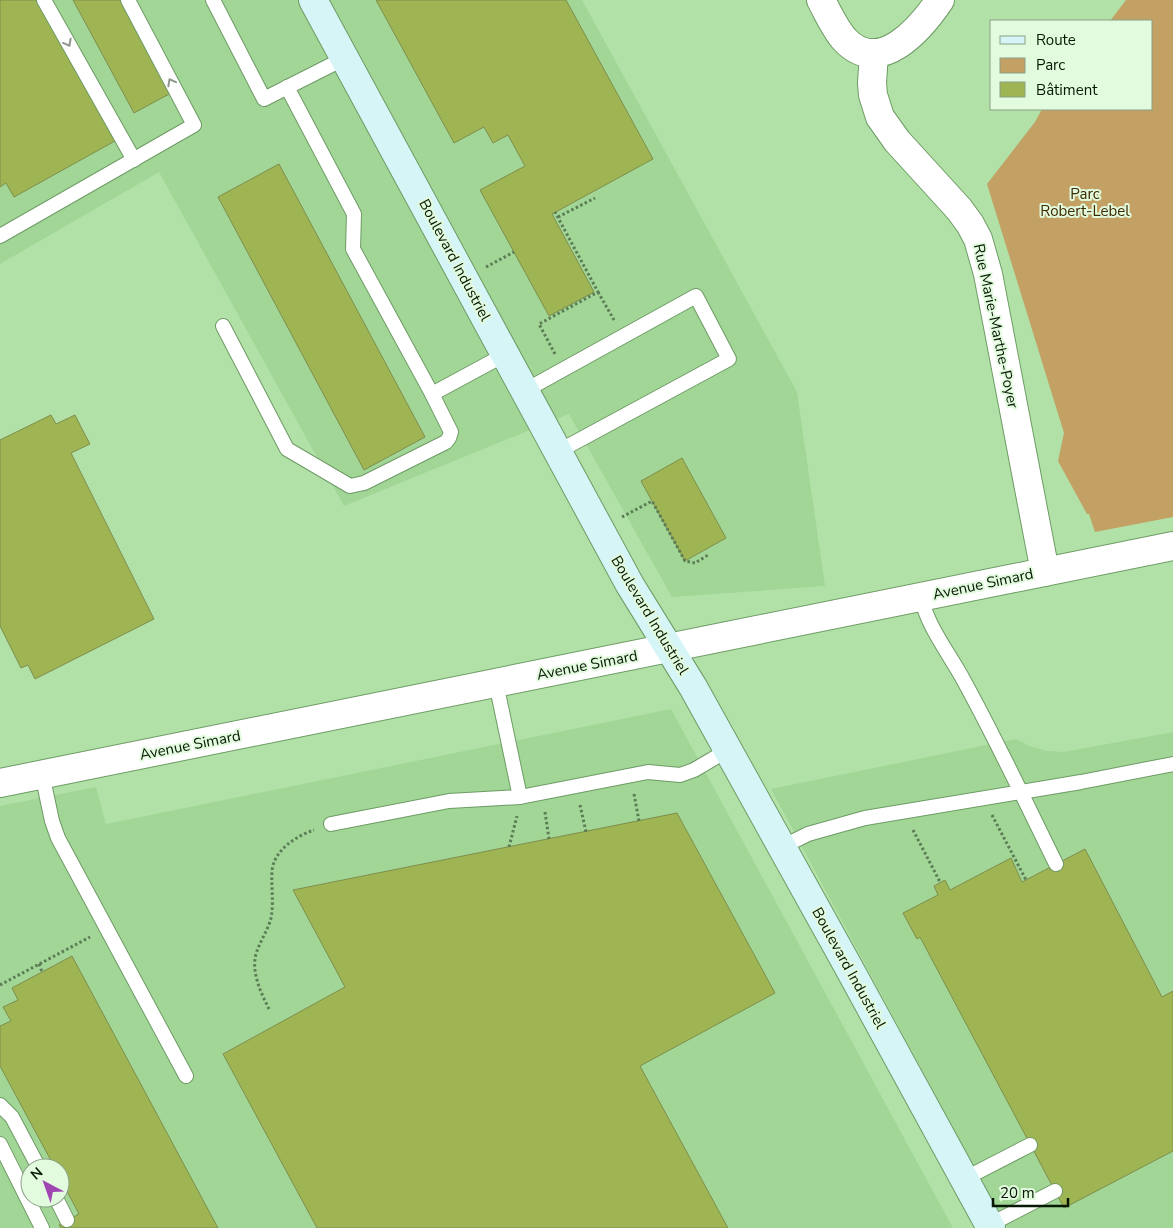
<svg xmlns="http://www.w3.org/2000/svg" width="1173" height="1228" font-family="'Nunito Sans',sans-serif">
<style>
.built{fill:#a1d697;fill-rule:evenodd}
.green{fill:#c3a063}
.building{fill:#9fb553;stroke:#7e8e4c}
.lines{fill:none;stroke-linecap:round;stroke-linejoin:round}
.lane-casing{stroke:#6e9b65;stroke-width:16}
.street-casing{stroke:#6e9b65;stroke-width:30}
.secondary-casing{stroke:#6e9b65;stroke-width:30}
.path{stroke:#5b7c55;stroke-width:3;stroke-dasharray:2.5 2.5;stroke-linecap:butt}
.lane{stroke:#fff;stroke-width:14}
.street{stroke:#fff;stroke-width:28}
.secondary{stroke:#d6f5f7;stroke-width:28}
.oneway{stroke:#8f978e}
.labels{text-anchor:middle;stroke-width:4;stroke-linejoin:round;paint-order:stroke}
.park-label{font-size:15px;fill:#3e2900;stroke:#e2fadd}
.street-label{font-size:15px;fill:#071804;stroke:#e2fadd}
</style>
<rect width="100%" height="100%" fill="#b1e1a7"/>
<g class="built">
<polygon points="0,0 582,0 797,392 825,586 672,597 569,414 344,506 159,172 0,264"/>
<path d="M671,709L953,1228H0V806L96,787L106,824ZM30,1168H60V1198H30Z"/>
<polygon points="1173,732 1173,1228 1007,1228 771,789 1016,739 1030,746 1047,751 1064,752"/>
</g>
<polygon class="green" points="1126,0 1173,0 1173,517 1095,532 1089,514 1087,514 1058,461 1064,433 987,184 1035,122 1042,109 1152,109 1152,21 1110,21"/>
<g class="building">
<polygon points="0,0 36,0 115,141 14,197 6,183 0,187"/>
<polygon points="73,0 120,0 171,93 134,113"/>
<polygon points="376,0 566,0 653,159 552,214 594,292 549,316 480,190 525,166 508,135 493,143 484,127 454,143"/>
<polygon points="279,164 425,437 364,470 218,197"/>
<polygon points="51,415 56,424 75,415 82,429 90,444 71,453 154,619 35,679 28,665 21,668 0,626 0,440"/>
<polygon points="682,458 726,538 685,561 641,481"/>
<polygon points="677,813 775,993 640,1066 728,1228 317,1228 223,1054 345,987 293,890"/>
<polygon points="1085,849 1162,997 1173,991 1173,1151 1064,1208 920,937 917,939 903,913 938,895 934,886 945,880 950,890 1011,858 1022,882"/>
<polygon points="72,956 218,1228 61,1228 59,1225 79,1214 60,1178 60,1168 55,1168 0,1066 0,1026 11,1021 3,1007 18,1000 12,988"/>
</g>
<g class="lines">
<defs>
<g id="lane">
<polyline points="44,0 134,160"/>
<polyline points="213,0 264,99 345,58"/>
<polyline points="287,87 354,214 353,249 432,394 506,354"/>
<polyline points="0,236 194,125 128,0"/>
<polyline points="223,326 287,449 350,486 364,483 446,442 449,438 451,432 432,394"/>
<polyline points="526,390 696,296 729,359 559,451"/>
<path d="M921,597C928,628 949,653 964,681C997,741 1026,803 1056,864"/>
<polyline points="496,683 520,797 648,772 680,775 694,770 728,750"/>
<polyline points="42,774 52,821 58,838 186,1076"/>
<polyline points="331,824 449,801 520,797"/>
<polyline points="782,847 808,834 865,818 1081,782 1173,764"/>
<polyline points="0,1105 12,1117 39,1168"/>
<polyline points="0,1144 42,1228"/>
<polyline points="964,1179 1030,1145"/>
<polyline points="56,1198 67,1220"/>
<polyline points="989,1225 1055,1191"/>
</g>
<g id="street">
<path d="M821,0C828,13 835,29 845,40C880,77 921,28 940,0"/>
<polyline points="874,53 872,83 873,95 880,117 897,141 959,209 970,224 978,239 988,274 1045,572"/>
<polyline points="0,783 1173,546"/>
</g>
<polyline id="secondary" points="313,0 630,585 693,687 849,968 991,1228"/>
</defs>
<use href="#lane" class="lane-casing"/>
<use href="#street" class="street-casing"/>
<use href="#secondary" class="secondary-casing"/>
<g class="path">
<polyline points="558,217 595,198"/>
<polyline points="486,267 514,252"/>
<polyline points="598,292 614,320"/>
<polyline points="555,354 539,324 598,292 555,212"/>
<polyline points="622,517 652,501 685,561 695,563 708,555"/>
<polyline points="634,794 639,821"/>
<polyline points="580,805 586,832"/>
<polyline points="545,812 549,839"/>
<polyline points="992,815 1026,880"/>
<polyline points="913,830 940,882"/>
<polyline points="509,847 517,816"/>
<polyline points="39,964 42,972"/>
<polyline points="0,985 90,937"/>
<path d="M269,1009C261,993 251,972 256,954C260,941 268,930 271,918C274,902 271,887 272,871C274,850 296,836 314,830"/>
</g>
<use href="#lane" class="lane"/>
<use href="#street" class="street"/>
<use href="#secondary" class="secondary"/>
</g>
<defs><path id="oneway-chevron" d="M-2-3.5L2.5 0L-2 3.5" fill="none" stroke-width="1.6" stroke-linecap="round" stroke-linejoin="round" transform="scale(1.25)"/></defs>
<g class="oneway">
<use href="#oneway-chevron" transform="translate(68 43) rotate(61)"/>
<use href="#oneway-chevron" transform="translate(171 82) rotate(-118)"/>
</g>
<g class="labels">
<g class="park-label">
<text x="1085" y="199">Parc<tspan x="1085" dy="17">Robert-Lebel</tspan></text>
</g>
<g class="street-label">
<text transform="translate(455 260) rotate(62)" y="5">Boulevard Industriel</text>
<text transform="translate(996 326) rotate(78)" y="5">Rue Marie-Marthe-Poyer</text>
<text transform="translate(983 584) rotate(-12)" y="5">Avenue Simard</text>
<text transform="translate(650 615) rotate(59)" y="5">Boulevard Industriel</text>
<text transform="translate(587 665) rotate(-11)" y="5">Avenue Simard</text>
<text transform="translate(190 745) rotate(-11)" y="5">Avenue Simard</text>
<text transform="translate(849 968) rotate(61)" y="5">Boulevard Industriel</text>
</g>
</g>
<rect x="990" y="20" width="162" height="90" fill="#e2fadd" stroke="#8aa086"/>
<rect x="1000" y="36" width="25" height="8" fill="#d6f5f7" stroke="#8aa086"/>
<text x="1036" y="45" font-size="15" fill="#071804">Route</text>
<rect x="1000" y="58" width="25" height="15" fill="#c3a063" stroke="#8aa086"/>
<text x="1036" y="70" font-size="15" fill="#071804">Parc</text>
<rect x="1000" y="82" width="25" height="15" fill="#9fb553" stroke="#8aa086"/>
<text x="1036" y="95" font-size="15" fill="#071804">Bâtiment</text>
<g transform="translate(45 1183) rotate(319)"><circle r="24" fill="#e2fadd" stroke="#8aa086"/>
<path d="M0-4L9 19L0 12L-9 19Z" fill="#9f46b2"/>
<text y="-8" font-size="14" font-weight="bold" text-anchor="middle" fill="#071804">N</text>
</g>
<path d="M993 1198v8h75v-8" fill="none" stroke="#071804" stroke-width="2.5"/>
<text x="1000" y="1198" font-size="15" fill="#071804" stroke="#e2fadd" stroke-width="4" paint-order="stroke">20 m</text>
</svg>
